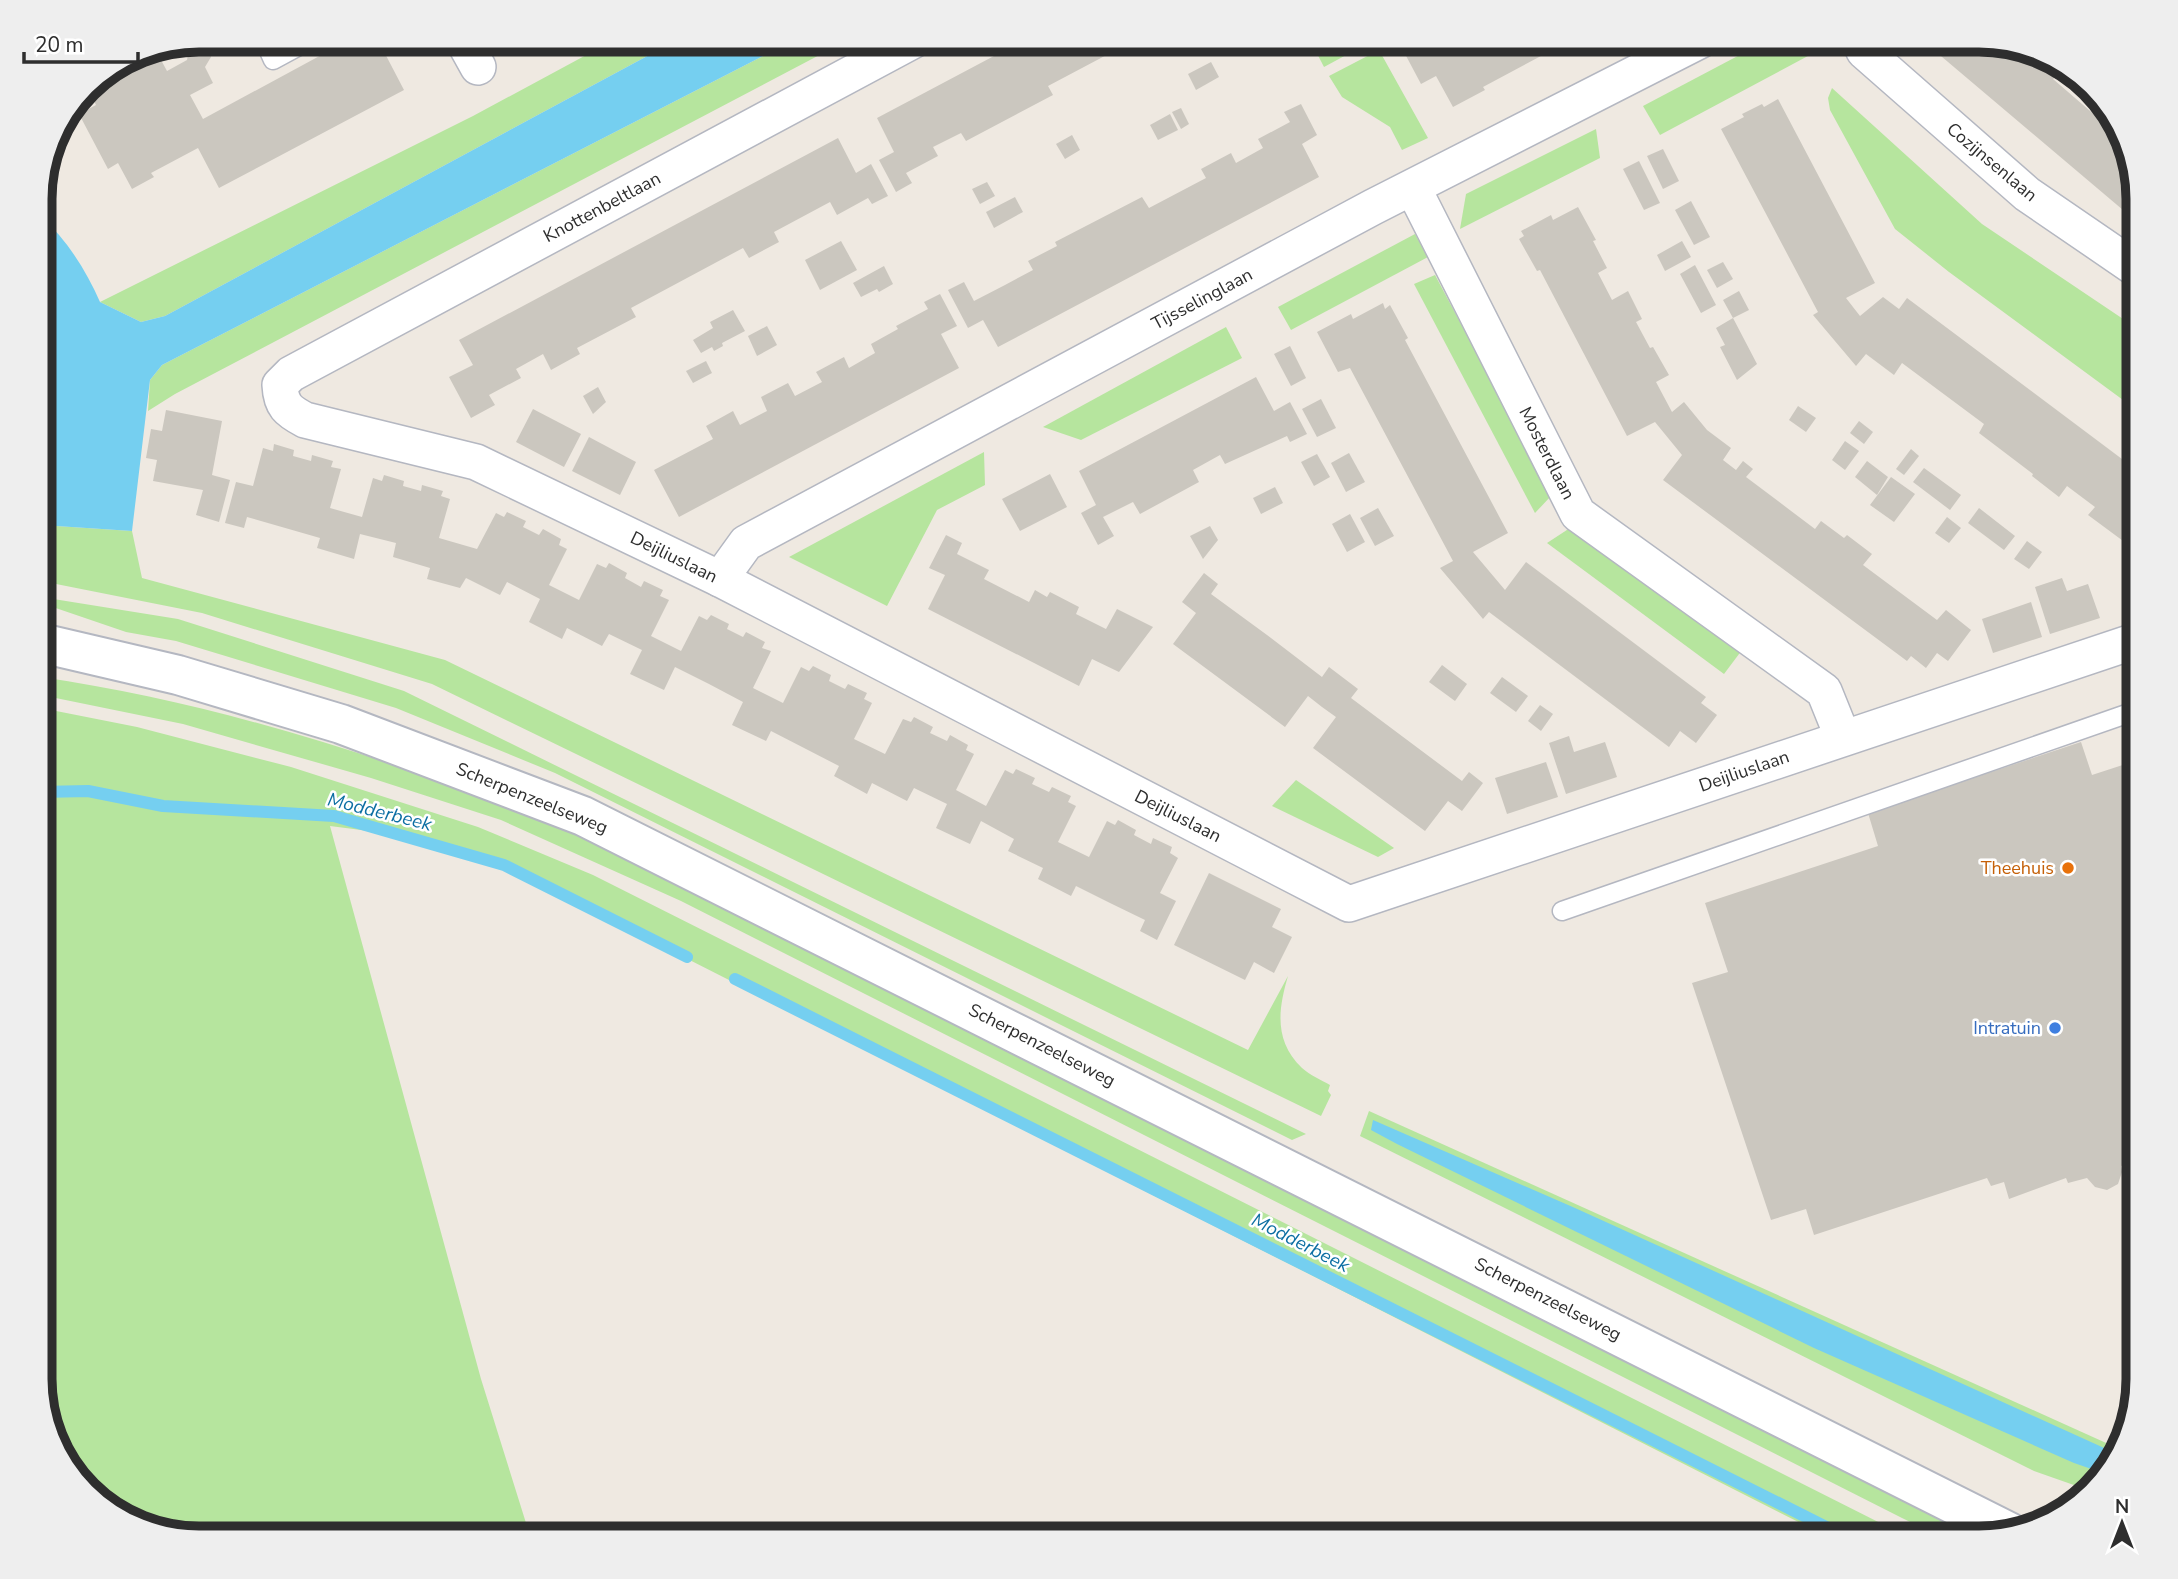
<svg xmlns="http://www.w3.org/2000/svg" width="2178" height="1579" font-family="'Nunito Sans',sans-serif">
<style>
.green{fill:#b6e59e}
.water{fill:#75cff0}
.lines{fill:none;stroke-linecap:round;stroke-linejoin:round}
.stream{stroke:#75cff0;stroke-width:12}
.building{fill:#cbc7bf}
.service-casing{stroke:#b4b7c1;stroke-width:21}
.minor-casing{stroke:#b4b7c1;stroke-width:38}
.secondary-casing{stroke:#b4b7c1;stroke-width:42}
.service{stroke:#fff;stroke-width:18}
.minor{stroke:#fff;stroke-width:35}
.secondary{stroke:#fff;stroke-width:38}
.food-dot{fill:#e8710a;stroke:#fff;stroke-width:2.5}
.shop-dot{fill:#3f7fe0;stroke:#fff;stroke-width:2.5}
.labels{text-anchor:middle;stroke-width:5;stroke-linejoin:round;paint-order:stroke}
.street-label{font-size:18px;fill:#2e2e2e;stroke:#fff}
.food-label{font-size:18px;fill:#c56008;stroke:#fff;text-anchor:end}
.shop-label{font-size:18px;fill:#366cbe;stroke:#fff;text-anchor:end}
.water-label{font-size:19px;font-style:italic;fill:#0d6fa3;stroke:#fff}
.rim{fill:none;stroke:#2e2e2e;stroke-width:9}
</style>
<rect width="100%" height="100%" fill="#efe9e1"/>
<g class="green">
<polygon points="614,40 677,40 165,316 141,322 100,302 473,116"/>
<polygon points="794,40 848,40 175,394 148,411 150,380 162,365"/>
<polygon points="1310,40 1374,40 1324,67"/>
<polygon points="1768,40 1836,41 1660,135 1643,106"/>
<polygon points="1379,50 1428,138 1402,150 1390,127 1342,97 1329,76"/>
<polygon points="1832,88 1982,224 2138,329 2138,411 1949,272 1895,229 1830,110 1828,98"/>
<polygon points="1596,129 1600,158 1460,229 1466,194"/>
<polygon points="1415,234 1428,257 1291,330 1278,307"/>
<polygon points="1435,275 1552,495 1535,513 1414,284"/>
<polygon points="1226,327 1242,358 1081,440 1043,427"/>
<polygon points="984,452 985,485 937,510 887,606 789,557"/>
<path d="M41,525L132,531L142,578L445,660L1248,1050L1288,976C1278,1010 1274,1041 1302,1068C1310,1075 1321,1080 1330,1085L1328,1091L1331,1095L1321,1116L432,684L202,613L41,581Z"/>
<polygon points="1573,526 1742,650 1724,674 1547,543"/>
<polygon points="41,597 178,619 404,691 1306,1134 1292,1140 555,773 396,708 176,641 126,632 41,603"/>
<path d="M41,677C210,702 376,754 536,817C598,842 658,873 720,900L1985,1537L1945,1539L1902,1518L681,901L501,820L371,778L183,724L41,695Z"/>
<polygon points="41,708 137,727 291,767 478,827 593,875 1912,1539 1832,1539 522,875 416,837 330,826 481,1379 531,1539 199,1539 103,1506 57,1450 41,1389"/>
<polygon points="1296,780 1394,848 1378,857 1272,806"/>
<polygon points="1369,1111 2115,1447 2105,1476 2088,1490 2034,1471 1360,1136"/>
</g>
<g class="water">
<path d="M677,40H794L162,365L150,380L132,531L41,525V217C66,238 87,272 100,302L141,322L165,316Z"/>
<polygon points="1373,1120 1575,1208 2113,1452 2106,1474 2074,1463 1814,1348 1397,1144 1371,1130"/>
</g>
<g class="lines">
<g class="stream">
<polyline points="41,792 88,791 163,806 334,816 504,865 687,957"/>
<polyline points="735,979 1850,1539"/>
</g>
</g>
<g class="building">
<polygon points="349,40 387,40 380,44 404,90 219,188 198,148 151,173 154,177 132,189 118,163 108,169 79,114 96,105 88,89 94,80 139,52 155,49 167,71 187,60 189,50 193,46 205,46 210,51 211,57 205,67 213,83 190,95 203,119"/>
<polygon points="1024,40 1164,40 1139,53 1133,41 1048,86 1053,95 966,141 961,133 933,147 938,156 906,173 912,183 896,192 879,160 894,152 877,118"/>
<polygon points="1425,40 1460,42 1571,40 1483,87 1485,90 1453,107 1436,76 1421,84 1404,52"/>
<polygon points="1922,40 1979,40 2052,65 2060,72 2053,79 2104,123 2110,115 2121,129 2136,194 2123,210"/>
<polygon points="1211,62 1219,77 1196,90 1188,74"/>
<polygon points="1778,99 1875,283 1846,298 1860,316 1883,297 1899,309 1907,298 2138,471 2138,552 2088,515 2095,507 2067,486 2059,497 2032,476 2033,474 1979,433 1984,424 1902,363 1894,375 1866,354 1856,366 1813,315 1818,312 1721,129 1744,117 1742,114 1762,104 1764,107"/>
<polygon points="1301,104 1317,135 1302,144 1319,177 998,347 983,320 968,328 948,290 964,282 974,301 1005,285 1033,270 1028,261 1057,246 1055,242 1142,197 1149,208 1206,178 1201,169 1231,153 1236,163 1263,148 1258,139 1290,122 1284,112"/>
<polygon points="1181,108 1189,124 1181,129 1172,112"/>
<polygon points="1170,114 1178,130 1158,140 1150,125"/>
<polygon points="1072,135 1080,150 1065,159 1056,144"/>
<polygon points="838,138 856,173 871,164 888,196 872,204 868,198 837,215 830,202 774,232 779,242 749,258 743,248 631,308 636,317 577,348 580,354 551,370 543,354 516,369 521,378 489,395 495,405 471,418 449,377 473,365 459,340"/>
<polygon points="1663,149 1679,181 1663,189 1647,156"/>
<polygon points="1639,161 1660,203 1644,210 1623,169"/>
<polygon points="987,182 995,196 980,204 972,189"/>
<polygon points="1015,197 1023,212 994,228 986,212"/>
<polygon points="1691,201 1710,237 1694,245 1675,210"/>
<polygon points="1578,207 1596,240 1593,241 1607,268 1598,273 1612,300 1628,291 1642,319 1636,322 1650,348 1653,347 1669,375 1656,382 1672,412 1684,402 1707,430 1731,448 1723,460 1736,470 1743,461 1753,469 1746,477 1815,529 1821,521 1844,538 1847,535 1872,554 1863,565 1937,620 1946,610 1971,630 1948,661 1937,653 1926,668 1911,656 1907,661 1663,480 1682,455 1655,422 1627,436 1540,270 1537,271 1519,239 1524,236 1521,231 1551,215 1553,220"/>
<polygon points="841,241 857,270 820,290 805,260"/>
<polygon points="1682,241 1691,257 1665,271 1657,255"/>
<polygon points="1723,262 1733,279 1717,288 1707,270"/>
<polygon points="1695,265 1716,305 1701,313 1680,274"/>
<polygon points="884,266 893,284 879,292 877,289 861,297 853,283"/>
<polygon points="1739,291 1749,310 1733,318 1757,364 1737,380 1720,347 1725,345 1716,328 1733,318 1723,300"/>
<polygon points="940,294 957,326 941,334 959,368 679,517 654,470 713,439 706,426 733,411 740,425 767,411 761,397 788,383 795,396 822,382 816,372 844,357 849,368 875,353 871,344 898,329 896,326 928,309 924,302"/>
<polygon points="1383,303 1385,309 1390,305 1408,338 1405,340 1508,533 1473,552 1505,590 1526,562 1706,697 1701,703 1717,715 1696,743 1680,731 1669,747 1489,612 1483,619 1440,568 1453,561 1350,368 1338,372 1317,332 1351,314 1353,319"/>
<polygon points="733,310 745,331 722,343 723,346 714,351 712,347 701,353 693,340 713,328 710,322"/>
<polygon points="767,326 777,345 757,356 748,336"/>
<polygon points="1290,346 1306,378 1291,386 1274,354"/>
<polygon points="706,361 712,373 693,383 686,371"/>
<polygon points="1256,377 1274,411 1290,402 1307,434 1290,442 1287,436 1225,464 1220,455 1193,470 1199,482 1140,514 1133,502 1103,517 1114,536 1098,545 1081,513 1096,505 1079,471"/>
<polygon points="598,387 606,402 593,414 583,396"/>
<polygon points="1321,399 1336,428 1317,437 1302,409"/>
<polygon points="1798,406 1816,418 1806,432 1789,420"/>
<polygon points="533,409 581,434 564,467 516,442"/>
<polygon points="166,410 222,421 212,475 230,480 219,522 196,515 203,490 153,481 157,460 146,458 151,429 162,431"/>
<polygon points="1859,421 1873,432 1864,444 1850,433"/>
<polygon points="589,437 636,462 620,495 572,471"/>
<polygon points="1845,441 1859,451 1845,470 1832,460"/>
<polygon points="274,444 294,450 293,456 311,461 312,455 333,461 331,467 341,469 330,508 362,517 373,478 382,481 384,475 404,481 403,486 421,491 422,485 443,491 441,496 450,499 439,538 477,549 496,513 504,517 507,512 526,521 523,527 539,535 543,529 561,539 559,545 567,549 549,585 579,600 597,564 606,568 609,563 627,573 625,578 641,587 644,581 663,590 660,596 669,600 651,636 681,651 699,616 707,620 711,615 729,624 727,629 743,637 746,632 765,642 762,648 771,651 753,688 783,703 801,667 809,671 813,666 831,675 829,681 845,689 848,684 867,693 864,699 872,703 854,739 885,754 903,719 911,722 914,717 933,727 930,733 947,741 950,735 968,745 966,750 974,754 956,790 986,806 1005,770 1013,774 1016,769 1035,778 1032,784 1049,792 1052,787 1071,796 1068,802 1076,806 1058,842 1089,857 1107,821 1115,825 1118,820 1136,830 1134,835 1151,844 1153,838 1172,847 1170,853 1178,858 1160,893 1176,901 1157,940 1140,931 1145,920 1110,903 1076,886 1071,896 1038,879 1043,868 1008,851 1014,839 981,821 970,844 936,828 947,804 914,788 907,801 872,783 867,794 834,776 839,766 806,749 771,731 766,741 732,725 743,702 709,684 675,667 664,690 630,674 642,650 609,634 602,646 567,628 562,639 529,622 540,599 507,582 500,595 466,578 460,588 427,579 430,568 393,557 396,543 360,534 354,559 317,548 320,538 247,517 244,528 225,523 236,482 253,486 263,448 273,451"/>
<polygon points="1911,449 1919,456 1904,475 1896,469"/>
<polygon points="1349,453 1365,482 1346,492 1331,463"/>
<polygon points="1317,454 1330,477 1314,486 1301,462"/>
<polygon points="1867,461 1888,477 1877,495 1855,477"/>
<polygon points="1924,468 1961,495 1950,510 1913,482"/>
<polygon points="1050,474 1067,507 1020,531 1002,499"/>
<polygon points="1891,477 1915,494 1894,522 1870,505"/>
<polygon points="1275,487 1283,503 1261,514 1253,498"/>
<polygon points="1378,508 1394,536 1375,546 1360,518"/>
<polygon points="1979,508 2015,536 2004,550 1968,523"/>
<polygon points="1350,514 1365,542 1347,552 1332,524"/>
<polygon points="1947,517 1961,528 1949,543 1935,533"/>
<polygon points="1210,526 1218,540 1203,559 1190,536"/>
<polygon points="946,535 962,543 957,554 989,570 984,579 1029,602 1035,590 1047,597 1050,592 1079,607 1076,614 1106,629 1117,609 1153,627 1119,672 1092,659 1079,686 928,609 945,575 929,568"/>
<polygon points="2027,541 2042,552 2029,569 2014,559"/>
<polygon points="1204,573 1218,584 1211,594 1267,635 1322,677 1329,667 1358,689 1351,698 1462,781 1469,772 1483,783 1462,811 1448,801 1425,831 1313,748 1336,717 1322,707 1308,696 1285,727 1173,644 1196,613 1182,602"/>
<polygon points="2062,578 2067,591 2088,584 2100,618 2050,634 2035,587"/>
<polygon points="2031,602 2042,637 1993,653 1982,619"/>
<polygon points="1442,665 1467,684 1455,701 1429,682"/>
<polygon points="1502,677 1528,696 1516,712 1490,693"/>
<polygon points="1540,705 1553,714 1541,731 1528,721"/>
<polygon points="1569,736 1574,752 1605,742 1617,777 1566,794 1549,743"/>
<polygon points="2081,742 2092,775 2138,760 2138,1137 2134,1139 2138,1161 2121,1166 2122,1172 2118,1184 2107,1190 2095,1187 2087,1178 2068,1183 2066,1178 2009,1199 2004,1182 1991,1186 1987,1178 1814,1235 1806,1209 1771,1220 1692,983 1728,972 1705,903 1878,846 1868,813"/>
<polygon points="1546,762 1558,797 1507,814 1495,778"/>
<polygon points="1209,873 1281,909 1272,927 1292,937 1274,973 1254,962 1245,980 1174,945"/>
</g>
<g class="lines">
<defs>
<g id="service">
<polyline points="264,40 273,60 310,40"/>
<polyline points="1562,911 2138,710"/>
</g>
<g id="minor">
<polyline points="463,40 478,67"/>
<path d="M914,40L291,374L280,385C281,406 288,411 305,420L476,462L720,579L1349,904L2138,640"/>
<polyline points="1859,40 1864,51 2027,194 2138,270"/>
<polyline points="1413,188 1578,514 1824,691 1843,738"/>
<polyline points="720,579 746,543 1373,207 1701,40"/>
</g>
<polyline id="secondary" points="41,643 178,675 341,724 583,816 2009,1532"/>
</defs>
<use href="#service" class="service-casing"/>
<use href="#minor" class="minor-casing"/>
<use href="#secondary" class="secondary-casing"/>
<use href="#service" class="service"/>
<use href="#minor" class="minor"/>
<use href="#secondary" class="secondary"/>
</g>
<circle class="food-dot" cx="2068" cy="868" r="7"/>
<circle class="shop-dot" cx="2055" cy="1028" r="7"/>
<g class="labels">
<g class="street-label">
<text transform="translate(1992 162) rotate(40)" y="6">Cozijnsenlaan</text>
<text transform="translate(602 207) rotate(-28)" y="6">Knottenbeltlaan</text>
<text transform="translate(1202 299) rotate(-28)" y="6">Tijsselinglaan</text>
<text transform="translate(1547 453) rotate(63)" y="6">Mosterdlaan</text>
<text transform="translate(674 557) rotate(26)" y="6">Deijliuslaan</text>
<text transform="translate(1744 771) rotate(-19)" y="6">Deijliuslaan</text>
<text transform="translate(532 798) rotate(22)" y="6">Scherpenzeelseweg</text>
<text transform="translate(1178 816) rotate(27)" y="6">Deijliuslaan</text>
<text transform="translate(1042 1045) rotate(27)" y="6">Scherpenzeelseweg</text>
<text transform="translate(1548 1299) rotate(27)" y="6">Scherpenzeelseweg</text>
</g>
<g class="food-label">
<text x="2054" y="874">Theehuis</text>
</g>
<g class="shop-label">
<text x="2041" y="1034">Intratuin</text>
</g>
<g class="water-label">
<text transform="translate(380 811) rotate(14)" y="7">Modderbeek</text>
<text transform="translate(1301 1242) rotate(27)" y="7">Modderbeek</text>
</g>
</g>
<path d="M0 0H2178V1579H0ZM199 52H1979A147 147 0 0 1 2126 199V1379A147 147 0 0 1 1979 1526H199A147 147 0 0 1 52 1379V199A147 147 0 0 1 199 52Z" fill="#eee" fill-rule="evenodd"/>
<path class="rim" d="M199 52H1979A147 147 0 0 1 2126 199V1379A147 147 0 0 1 1979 1526H199A147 147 0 0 1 52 1379V199A147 147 0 0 1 199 52Z"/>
<g transform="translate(2122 1523)" stroke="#ffffff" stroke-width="5" paint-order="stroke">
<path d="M0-5L12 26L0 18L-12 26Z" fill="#2e2e2e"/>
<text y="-10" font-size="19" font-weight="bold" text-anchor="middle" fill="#2e2e2e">N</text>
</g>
<path d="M24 52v10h114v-10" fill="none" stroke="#2e2e2e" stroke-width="3.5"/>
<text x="35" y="52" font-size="21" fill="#2e2e2e" stroke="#ffffff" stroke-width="5" paint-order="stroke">20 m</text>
</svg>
